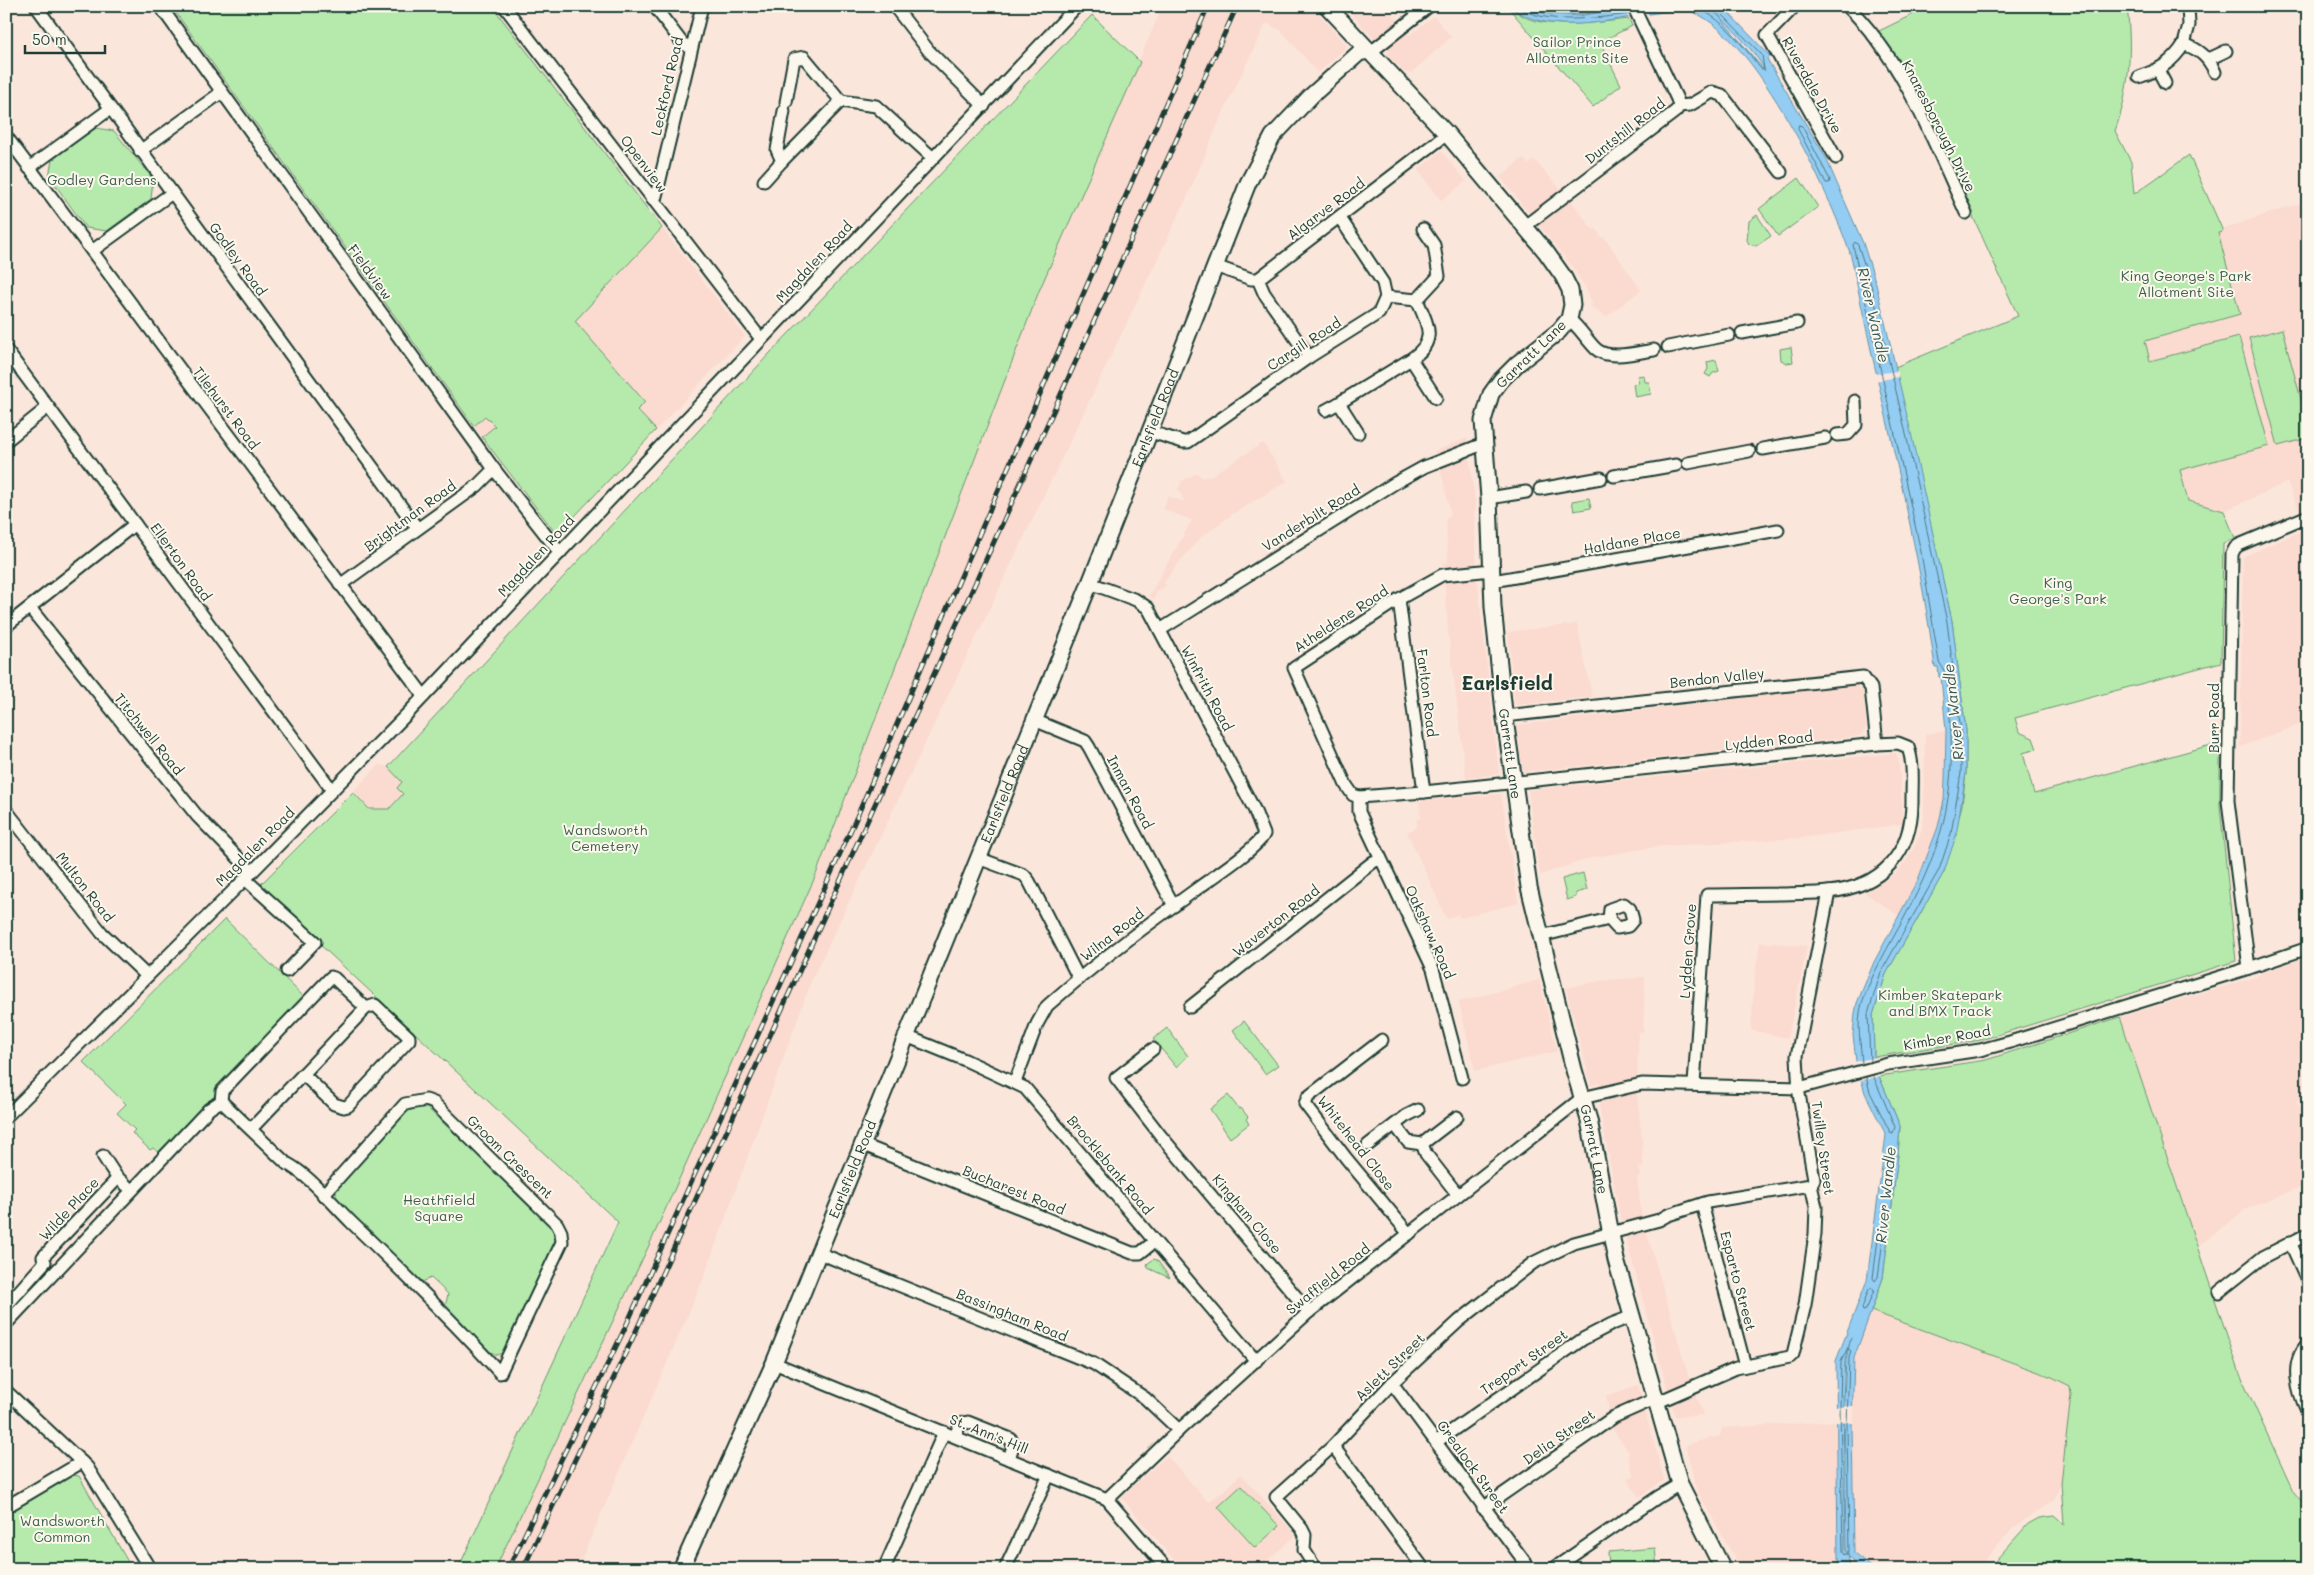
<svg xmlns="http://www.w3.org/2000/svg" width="2314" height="1575" font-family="Mali,sans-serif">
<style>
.built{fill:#fbdacf}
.green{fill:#b5eaac;stroke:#6a9470}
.water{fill:#94cdf3;stroke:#6593a7;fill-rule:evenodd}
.pier{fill:#fbe6db}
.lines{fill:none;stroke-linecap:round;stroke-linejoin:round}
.shore{stroke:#4e7780;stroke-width:1}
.minor-casing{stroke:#1f3d34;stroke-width:15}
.major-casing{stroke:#1f3d34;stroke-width:19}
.minor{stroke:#fbf7ec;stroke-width:11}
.major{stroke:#fbf7ec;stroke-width:15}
.rail-casing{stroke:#1f3d34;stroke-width:5}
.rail{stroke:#fbf7ec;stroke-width:3;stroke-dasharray:9;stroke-linecap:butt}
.labels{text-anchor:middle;stroke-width:4;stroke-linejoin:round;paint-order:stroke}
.park-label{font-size:14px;fill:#3d604c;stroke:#fbf7ec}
.street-label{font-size:14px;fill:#1f3d34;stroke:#fbf7ec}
.water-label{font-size:15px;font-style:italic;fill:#365a5a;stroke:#fbf7ec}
.district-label{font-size:19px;font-weight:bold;fill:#1f3d34;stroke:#fbf7ec}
</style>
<rect width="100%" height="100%" fill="#fbe6db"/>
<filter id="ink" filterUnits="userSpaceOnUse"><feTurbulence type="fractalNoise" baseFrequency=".02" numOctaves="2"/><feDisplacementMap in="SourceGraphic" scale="10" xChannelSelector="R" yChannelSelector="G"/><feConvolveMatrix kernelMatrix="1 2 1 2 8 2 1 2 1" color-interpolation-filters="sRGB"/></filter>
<g filter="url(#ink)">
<g class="built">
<polygon points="1156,6 1312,6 1346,45 1345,48 1318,73 1281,30 1266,23 1219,121 1189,193 812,979 702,1282 577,1569 458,1569 519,1432 652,1239 815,877 1039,291 1161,10"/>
<polygon points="1345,6 1385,6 1410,35 1434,16 1451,37 1411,73 1405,73 1388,55 1389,51 1374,39"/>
<polygon points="1441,151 1466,181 1441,200 1418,170"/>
<polygon points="1523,158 1529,165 1534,160 1573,203 1593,230 1596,229 1602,238 1604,237 1641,290 1606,317 1591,307 1592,302 1587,290 1572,266 1500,177"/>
<polygon points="2308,201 2308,507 2299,511 2287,482 2224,511 2188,501 2180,470 2240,337 2150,361 2144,341 2240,314 2218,233 2222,229"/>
<polygon points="662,228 745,336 656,430 637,410 644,402 574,321"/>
<polygon points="485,415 495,427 482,437 474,426"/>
<polygon points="1467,438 1476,510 1474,511 1477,579 1499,774 1466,777 1448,630 1445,584 1444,562 1448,562 1446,518 1451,515 1441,471 1435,451"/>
<polygon points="1263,443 1287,481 1234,513 1201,537 1180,561 1164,582 1166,586 1157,591 1154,599 1149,596 1192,520 1163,509 1168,496 1184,502 1180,491 1178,490 1182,481 1197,473 1203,478 1210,476"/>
<polygon points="2308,528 2308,736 2303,723 2240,747 2243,557"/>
<polygon points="1577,624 1592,697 1515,705 1508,632"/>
<polygon points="1855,685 1863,691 1866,723 1865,730 1860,736 1523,772 1517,725"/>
<polygon points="1946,731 1944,800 1938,827 1926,863 1899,916 1865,893 1897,872 1908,858 1919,838 1924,819 1925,734"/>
<polygon points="1896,753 1899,762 1903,824 1800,838 1661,846 1594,857 1540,875 1528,790"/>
<polygon points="379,765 388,767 402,782 403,794 389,809 369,809 353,792"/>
<polygon points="1501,794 1518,903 1460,918 1458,914 1447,919 1407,832 1417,828 1417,819 1421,819 1419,801"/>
<polygon points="1760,942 1807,946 1788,1038 1751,1030 1754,984"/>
<polygon points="2308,957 2308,1096 2296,1101 2308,1127 2308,1184 2245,1210 2198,1246 2120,1017 2256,977 2262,973"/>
<polygon points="1645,977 1643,1032 1638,1032 1637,1095 1642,1141 1643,1167 1639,1168 1640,1176 1637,1177 1641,1213 1689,1378 1703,1415 1675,1416 1621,1220 1599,1105 1604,1101 1599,1083 1591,1085 1566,988 1600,981"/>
<polygon points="1539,980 1557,1051 1475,1071 1459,1002"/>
<polygon points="1871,1311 2052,1377 2070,1386 2071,1395 2061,1483 2054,1500 2013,1528 1978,1569 1874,1569 1854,1553 1852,1425 1854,1358"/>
<polygon points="1638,1385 1664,1480 1639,1497 1627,1478 1634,1476 1628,1457 1629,1452 1613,1430 1606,1396"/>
<polygon points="1835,1421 1839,1569 1741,1569 1697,1490 1686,1448 1688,1444 1720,1436 1722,1428"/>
<polygon points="1167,1456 1208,1502 1220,1494 1241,1474 1296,1535 1258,1569 1182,1569 1121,1497"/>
</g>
<g class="green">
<polygon points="171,6 492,6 662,228 575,321 645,402 637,410 656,430 557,535 482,437 495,426 485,416 474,426"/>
<path d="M1507,6C1514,9 1520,15 1527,18C1554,29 1601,22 1629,19L1632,26L1600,42L1621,85L1593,107Z"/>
<path d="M1930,6H2127C2132,49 2130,90 2115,131L2131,162L2134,194L2189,155L2222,229V232L2218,233L2240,314L2145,341L2150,361L2239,337L2269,446L2180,470L2188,501L2224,511L2235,538L2223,544L2221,662L2015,718L2019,732L2033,738L2037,749L2023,753L2034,794L2211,745L2218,748L2220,753V806L2236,961L1981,1040L1874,1057L1873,1015L1886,974L1944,872L1962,805L1966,773V731L1952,621L1895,367L2018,316L1907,71L1879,33V31Z"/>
<polygon points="1092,15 1140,62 1039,291 815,877 652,1239 495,1569 458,1569 618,1222 258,887 353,792 369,809 389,809 403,794 397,788 402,782 388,767 771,352"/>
<polygon points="96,128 114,131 153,179 151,199 107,231 86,228 49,176 52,160"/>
<polygon points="1799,178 1818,207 1778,236 1759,209"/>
<polygon points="1757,215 1771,236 1756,246 1749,244 1747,240 1749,221"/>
<polygon points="2282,329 2308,425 2308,438 2278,446 2249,338"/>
<polygon points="1791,347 1793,362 1787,363 1781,360 1780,349"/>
<polygon points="1716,360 1719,371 1713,373 1710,377 1705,374 1708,369 1707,362"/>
<polygon points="1644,375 1645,382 1649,382 1651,394 1635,397 1633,384 1639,383 1637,376"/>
<polygon points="1589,498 1591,508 1574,511 1572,501"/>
<polygon points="1583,873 1587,890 1576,893 1576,897 1567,900 1562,879"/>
<polygon points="225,919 306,999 160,1154 153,1148 150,1150 132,1133 135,1130 117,1113 126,1104 83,1062"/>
<polygon points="2120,1017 2240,1374 2293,1491 2308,1509 2308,1569 1988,1569 2028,1524 2039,1518 2055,1516 2064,1524 2061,1483 2071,1395 2070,1386 2052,1377 1871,1311 1883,1278 1898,1155 1900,1126 1879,1076 1986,1060"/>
<polygon points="1244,1021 1278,1065 1265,1074 1233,1030"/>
<polygon points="1167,1028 1188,1056 1176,1067 1153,1039"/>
<polygon points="1228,1095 1239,1109 1241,1108 1248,1117 1246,1119 1249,1124 1230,1138 1210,1109"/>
<path d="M416,1108H427L437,1117L538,1211C554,1226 560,1230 553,1252L504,1352L497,1355L489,1351L445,1307L448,1294L431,1278L420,1283L336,1199V1185L407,1112Z"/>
<polygon points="1154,1259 1157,1260 1170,1278 1148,1268 1147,1264"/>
<polygon points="72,1475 79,1476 132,1569 6,1569 6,1512"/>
<polygon points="1241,1486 1279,1526 1255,1548 1218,1507"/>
<polygon points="1655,1548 1657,1569 1590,1569 1609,1567 1608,1552"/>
</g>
<path class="water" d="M1509,6H1523L1529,10L1525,6H1636L1578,15L1534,11L1549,14L1578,16L1640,6H1706L1719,16L1765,71C1762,59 1720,14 1708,6H1722L1770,56L1767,59L1825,156L1863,243L1876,284L1909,424L1952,621L1966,731V773L1956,836L1944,872L1886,974L1873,1015L1874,1057L1879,1076L1900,1126L1898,1155L1883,1278L1854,1358L1852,1425L1854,1553L1874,1569H1839L1838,1558L1836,1361L1867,1280L1886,1135L1865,1093L1856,1061L1853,1035L1855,1013L1857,1003L1874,962L1918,880L1938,827L1944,800L1945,779L1946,731L1941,677H1939L1938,667H1935C1922,570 1900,478 1878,381C1871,350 1864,319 1858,289C1854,274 1853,258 1847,245C1825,184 1751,28 1687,10C1632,11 1558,44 1509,6ZM1851,1337L1846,1360L1844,1398L1846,1548L1850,1558L1856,1564V1567L1848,1568L1849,1558L1845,1549L1843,1398L1845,1360Z"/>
<g class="pier">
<polygon points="1623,6 1644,6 1650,17 1630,21"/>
<polygon points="1898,371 1898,377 1875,381 1874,374"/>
<polygon points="1876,1057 1881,1076 1859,1081 1854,1062"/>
<polygon points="1854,1406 1854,1423 1833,1422 1833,1407"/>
</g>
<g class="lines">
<g class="shore">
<path d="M1517,6C1542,26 1599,18 1629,14"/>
<path d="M1529,6C1552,17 1601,11 1627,8"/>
<path d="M1692,6C1721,15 1743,46 1761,69H1764L1762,55L1720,12L1719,6"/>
<polygon points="1799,125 1802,126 1830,180 1829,183 1826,183 1798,129"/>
<path d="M1862,1064C1861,1043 1856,1024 1862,1003C1872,973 1889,946 1904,918C1942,847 1956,798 1950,717C1948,700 1950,675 1939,662L1921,552L1853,245L1855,242L1858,245L1871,285L1904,425L1947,622L1961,731V773L1951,834L1939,870L1881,972L1868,1014L1870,1062"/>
<polyline points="1866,1077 1870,1092 1890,1132 1893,1133 1895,1127 1873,1075"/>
<polygon points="1882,1229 1884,1232 1878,1277 1875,1281 1873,1278 1879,1231"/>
<polygon points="1872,1288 1874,1291 1866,1310 1863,1311 1862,1308 1869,1289"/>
<polygon points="1848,1348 1851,1351 1849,1358 1847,1425 1849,1552 1845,1555 1843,1552 1840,1406 1841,1362"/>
</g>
<defs>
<g id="minor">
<polyline points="36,6 417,528"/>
<polyline points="160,6 494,469 560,553"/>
<polyline points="504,6 761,339"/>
<polyline points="654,6 683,44 691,47"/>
<polyline points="894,6 929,51 984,106"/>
<polyline points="1795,6 1767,35 1836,158"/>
<path d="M1847,6C1903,59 1934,143 1966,213"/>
<path d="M2188,6L2189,25L2184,44C2200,50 2208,57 2215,72"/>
<polyline points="1369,51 1376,48 1429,6"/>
<polyline points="2209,59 2226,51"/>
<polyline points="2158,70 2165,83"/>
<path d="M2139,77C2159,70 2172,63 2184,44"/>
<polyline points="786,102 794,59 804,57 841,101"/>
<polyline points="1679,106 1690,105 1712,92 1722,95 1781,172"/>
<polyline points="784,111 777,150 782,161 841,101 876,106 933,158"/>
<polyline points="6,136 424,696"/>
<polyline points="140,151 222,92"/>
<polyline points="29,168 110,109"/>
<polyline points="764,181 782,161"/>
<polyline points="653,200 656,196 702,6"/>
<polyline points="1525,226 1676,111 1679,106 1677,99 1633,6"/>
<path d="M1423,229L1434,245L1439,276L1417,300C1428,325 1438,341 1411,359L1436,398"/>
<polyline points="92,251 172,193"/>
<polyline points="1215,266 1251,279 1258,279 1447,134"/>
<polyline points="1258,279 1264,293 1309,357"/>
<polyline points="1386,297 1417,300"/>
<path d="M1569,319C1580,328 1586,339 1596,349C1609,361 1639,352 1654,350"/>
<polyline points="1742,333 1797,323"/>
<polyline points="1668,347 1729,335"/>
<polyline points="6,350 332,790"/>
<polyline points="1326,410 1339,403"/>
<polyline points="1151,432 1183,442 1188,442 1309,357 1379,313 1386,297 1383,283 1340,218"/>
<polyline points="1358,433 1339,403 1411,359"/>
<polyline points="1837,435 1848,434 1856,425 1855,401"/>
<polyline points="6,441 48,407"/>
<polyline points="1763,449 1825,438"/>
<polyline points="1688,463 1749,451"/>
<polyline points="1614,476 1676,465"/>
<polyline points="1540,489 1601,478"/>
<polyline points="1489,498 1526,492"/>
<polyline points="1493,581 1778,530"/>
<polyline points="340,585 477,486 494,469"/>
<path d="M1399,599L1424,792L1877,744L1898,743L1908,747C1914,764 1912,782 1912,799C1913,853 1882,887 1828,892C1813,894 1798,893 1783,894C1757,894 1732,895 1707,895L1694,1084"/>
<polyline points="30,608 198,817 252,872"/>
<polyline points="6,626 135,524"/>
<polyline points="1160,630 1395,483 1424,467 1483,444"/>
<polyline points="1505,716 1863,677 1871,688 1877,744"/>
<polyline points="1034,720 1085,741 1089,747 1174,906"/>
<polyline points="1359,797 1424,792"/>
<polyline points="6,810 102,933 147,976"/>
<polyline points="978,858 1024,875 1029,881 1079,979"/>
<polyline points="245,879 315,942 287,971"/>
<polyline points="1541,936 1609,919 1617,928 1628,926 1633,920 1630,909 1624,904 1610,909 1609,919"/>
<polyline points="2249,968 2228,801 2232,554 2235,548 2239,545 2308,516"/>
<polyline points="1190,1007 1373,862 1380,859"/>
<polyline points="906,1036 965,1060 1025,1088 1256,1361"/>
<polyline points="1382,1040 1308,1097 1305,1104 1346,1158 1409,1234"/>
<polyline points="1153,1049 1116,1078 1161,1136 1309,1312"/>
<polyline points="1462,1078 1433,969 1359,812 1359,797 1353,795 1346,785 1294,668 1399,599 1442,575 1492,570"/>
<path d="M1015,1082L1037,1024L1047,1006C1093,965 1144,927 1194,891C1210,879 1257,849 1264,834L1254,809L1148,608L1136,600L1090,583"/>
<path d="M221,1101L286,1163C309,1175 332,1203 351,1222C402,1271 453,1321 500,1373L562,1242L561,1232L557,1224L434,1103L426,1100L405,1104L323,1195"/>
<polyline points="6,1117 252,872 411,710 1077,6"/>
<polyline points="1395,1125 1408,1142 1422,1144 1426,1154 1458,1195"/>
<polyline points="251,1129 366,1008"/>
<polyline points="861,1144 1132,1253 1140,1253 1154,1242"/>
<polyline points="1422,1144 1457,1117"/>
<polyline points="1368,1145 1406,1116 1418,1110"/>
<polyline points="103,1156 116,1176 127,1186"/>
<polyline points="1702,1204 1745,1366"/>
<polyline points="2290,1242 2308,1282"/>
<polyline points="819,1253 1094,1364 1145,1398 1179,1430"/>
<polyline points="2219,1292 2263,1257 2308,1234"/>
<polyline points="6,1306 45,1262 43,1257 118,1178"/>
<polyline points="6,1324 209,1109 221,1101 222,1091 331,977 334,978 366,1008 375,1005 409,1037 409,1040 348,1106 344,1107 334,1104 303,1074"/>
<path d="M2308,1343C2289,1364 2297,1390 2308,1413"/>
<polyline points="774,1363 1107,1499 1167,1569"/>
<polyline points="1392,1383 1530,1569"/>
<polyline points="6,1391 87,1467 150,1569"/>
<polyline points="1658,1402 1736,1368 1790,1357 1793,1354 1805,1305 1815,1234 1816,1207 1811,1185 1814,1179 1799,1094 1797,1056 1829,892"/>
<polyline points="955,1436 960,1424 968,1422 1011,1439 1013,1446 1009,1459"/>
<polyline points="1436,1442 1583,1339 1612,1324 1633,1316"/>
<polyline points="1333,1446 1424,1569"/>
<polyline points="1107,1499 1179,1430 1309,1312 1582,1098 1642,1084 1799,1088 1888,1064 1980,1050 2010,1042 2249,968 2308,948"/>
<polyline points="6,1507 82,1462"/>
<polyline points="1483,1508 1614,1417 1657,1398"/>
<polyline points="884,1569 944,1432"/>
<polyline points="1005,1569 1049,1475"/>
<polyline points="1316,1569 1304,1550 1305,1535 1302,1529 1276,1497 1333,1446 1392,1383 1459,1321 1533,1263 1574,1243 1659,1220 1668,1215 1708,1202 1811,1185"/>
<polyline points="1553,1569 1658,1497 1680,1484"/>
</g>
<g id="major">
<path id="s1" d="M1327,6L1447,134L1546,252L1563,276L1570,290L1572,305L1569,319L1559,331L1517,364L1501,380L1491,394L1483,421L1489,498L1493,607L1504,712L1529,887L1574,1070L1589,1120L1616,1260L1680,1484L1723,1569"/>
<path id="s2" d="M681,1569L774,1363L1090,583L1248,183L1273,136L1311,96L1359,53L1369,51"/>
</g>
</defs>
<use href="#minor" class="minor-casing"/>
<use href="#major" class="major-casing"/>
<use href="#minor" class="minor"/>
<use href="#major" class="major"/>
<defs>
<g id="rail">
<polyline points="508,1569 625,1328 858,814 1208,6"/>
<polyline points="523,1569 636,1331 1237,6"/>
</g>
</defs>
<use href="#rail" class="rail-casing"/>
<use href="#rail" class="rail"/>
</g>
</g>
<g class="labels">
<g class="park-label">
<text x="1577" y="47">Sailor Prince<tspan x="1577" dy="16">Allotments Site</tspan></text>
<text x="102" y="185">Godley Gardens</text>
<text x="2186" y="281">King George's Park<tspan x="2186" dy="16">Allotment Site</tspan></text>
<text x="2058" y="588">King<tspan x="2058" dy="16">George's Park</tspan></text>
<text x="605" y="835">Wandsworth<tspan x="605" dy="16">Cemetery</tspan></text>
<text x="1940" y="1000">Kimber Skatepark<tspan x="1940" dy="16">and BMX Track</tspan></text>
<text x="439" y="1205">Heathfield<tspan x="439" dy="16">Square</tspan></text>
<text x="62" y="1526">Wandsworth<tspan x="62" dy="16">Common</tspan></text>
</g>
<g class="street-label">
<text transform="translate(1812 85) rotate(61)" y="5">Riverdale Drive</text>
<text transform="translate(667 86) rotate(-77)" y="5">Leckford Road</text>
<text transform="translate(1939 126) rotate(63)" y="5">Knaresborough Drive</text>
<text transform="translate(1625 131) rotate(-38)" y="5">Duntshill Road</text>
<text transform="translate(644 164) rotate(53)" y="5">Openview</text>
<text transform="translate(1326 209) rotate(-37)" y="5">Algarve Road</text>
<text transform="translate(238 259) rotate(54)" y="5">Godley Road</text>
<text transform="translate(814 262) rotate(-47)" y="5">Magdalen Road</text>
<text transform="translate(370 272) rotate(54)" y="5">Fieldview</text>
<text transform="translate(1304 344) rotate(-33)" y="5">Cargill Road</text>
<text transform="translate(1531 354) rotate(-44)" y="5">Garratt Lane</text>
<text transform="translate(226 408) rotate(53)" y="5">Tilehurst Road</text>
<text dy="5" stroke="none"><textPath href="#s2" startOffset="1245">Earlsfield Road</textPath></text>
<text transform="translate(410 516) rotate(-36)" y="5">Brightman Road</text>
<text transform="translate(1311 518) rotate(-32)" y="5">Vanderbilt Road</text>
<text transform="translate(1632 541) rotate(-10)" y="5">Haldane Place</text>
<text transform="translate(536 556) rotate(-47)" y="5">Magdalen Road</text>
<text transform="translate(181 562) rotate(54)" y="5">Ellerton Road</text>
<text transform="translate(1341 619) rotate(-33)" y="5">Atheldene Road</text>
<text transform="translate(1717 678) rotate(-6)" y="5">Bendon Valley</text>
<text transform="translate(1207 688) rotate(62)" y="5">Winfrith Road</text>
<text transform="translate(1427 693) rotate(83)" y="5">Farlton Road</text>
<text transform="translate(2214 718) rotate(-90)" y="5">Burr Road</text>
<text transform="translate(149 734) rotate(51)" y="5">Titchwell Road</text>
<text transform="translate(1769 741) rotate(-6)" y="5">Lydden Road</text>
<text dy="5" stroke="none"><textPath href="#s1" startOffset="875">Garratt Lane</textPath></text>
<text transform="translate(1130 792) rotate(62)" y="5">Inman Road</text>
<text dy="5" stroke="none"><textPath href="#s2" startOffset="840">Earlsfield Road</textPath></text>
<text transform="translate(255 847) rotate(-45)" y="5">Magdalen Road</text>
<text transform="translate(85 887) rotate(52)" y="5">Multon Road</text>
<text transform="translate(1276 921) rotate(-38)" y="5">Waverton Road</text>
<text transform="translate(1430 932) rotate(66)" y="5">Oakshaw Road</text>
<text transform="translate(1112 935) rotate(-38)" y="5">Wilna Road</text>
<text transform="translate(1688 951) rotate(-86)" y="5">Lydden Grove</text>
<text transform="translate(1947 1038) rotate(-10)" y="5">Kimber Road</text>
<text transform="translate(1356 1143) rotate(52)" y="5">Whitehead Close</text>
<text transform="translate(1823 1148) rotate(82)" y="5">Twilley Street</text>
<text dy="5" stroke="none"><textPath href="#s1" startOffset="1280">Garratt Lane</textPath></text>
<text transform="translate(510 1157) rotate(44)" y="5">Groom Crescent</text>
<text transform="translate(1110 1165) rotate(50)" y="5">Brocklebank Road</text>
<text dy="5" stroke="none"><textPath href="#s2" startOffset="435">Earlsfield Road</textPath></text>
<text transform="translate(1014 1190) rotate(22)" y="5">Bucharest Road</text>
<text transform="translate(69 1209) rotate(-47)" y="5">Wilde Place</text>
<text transform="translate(1247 1214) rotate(50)" y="5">Kingham Close</text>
<text transform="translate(1328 1279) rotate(-39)" y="5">Swaffield Road</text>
<text transform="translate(1738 1281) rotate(75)" y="5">Esparto Street</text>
<text transform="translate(1012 1315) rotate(22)" y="5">Bassingham Road</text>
<text transform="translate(1524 1362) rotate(-35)" y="5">Treport Street</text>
<text transform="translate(1390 1367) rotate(-44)" y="5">Aslett Street</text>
<text transform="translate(989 1434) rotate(22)" y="5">St. Ann's Hill</text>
<text transform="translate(1559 1437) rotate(-35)" y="5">Delia Street</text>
<text transform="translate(1473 1467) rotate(54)" y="5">Crealock Street</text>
</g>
<g class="water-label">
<text transform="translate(1873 315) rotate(77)" y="5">River Wandle</text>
<text transform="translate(1954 712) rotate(-96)" y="5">River Wandle</text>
<text transform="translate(1886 1195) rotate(-84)" y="5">River Wandle</text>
</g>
<g class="district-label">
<text x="1507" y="690">Earlsfield</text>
</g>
</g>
<rect width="2314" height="1575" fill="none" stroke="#fbf7ec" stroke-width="25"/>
<rect x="12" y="12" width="2289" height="1550" fill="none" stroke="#1f3d34" stroke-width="2" filter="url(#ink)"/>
<path d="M25 45v8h80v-8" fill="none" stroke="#1f3d34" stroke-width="2.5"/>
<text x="32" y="45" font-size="15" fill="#1f3d34" stroke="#fbf7ec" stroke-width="4" paint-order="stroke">50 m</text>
</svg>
